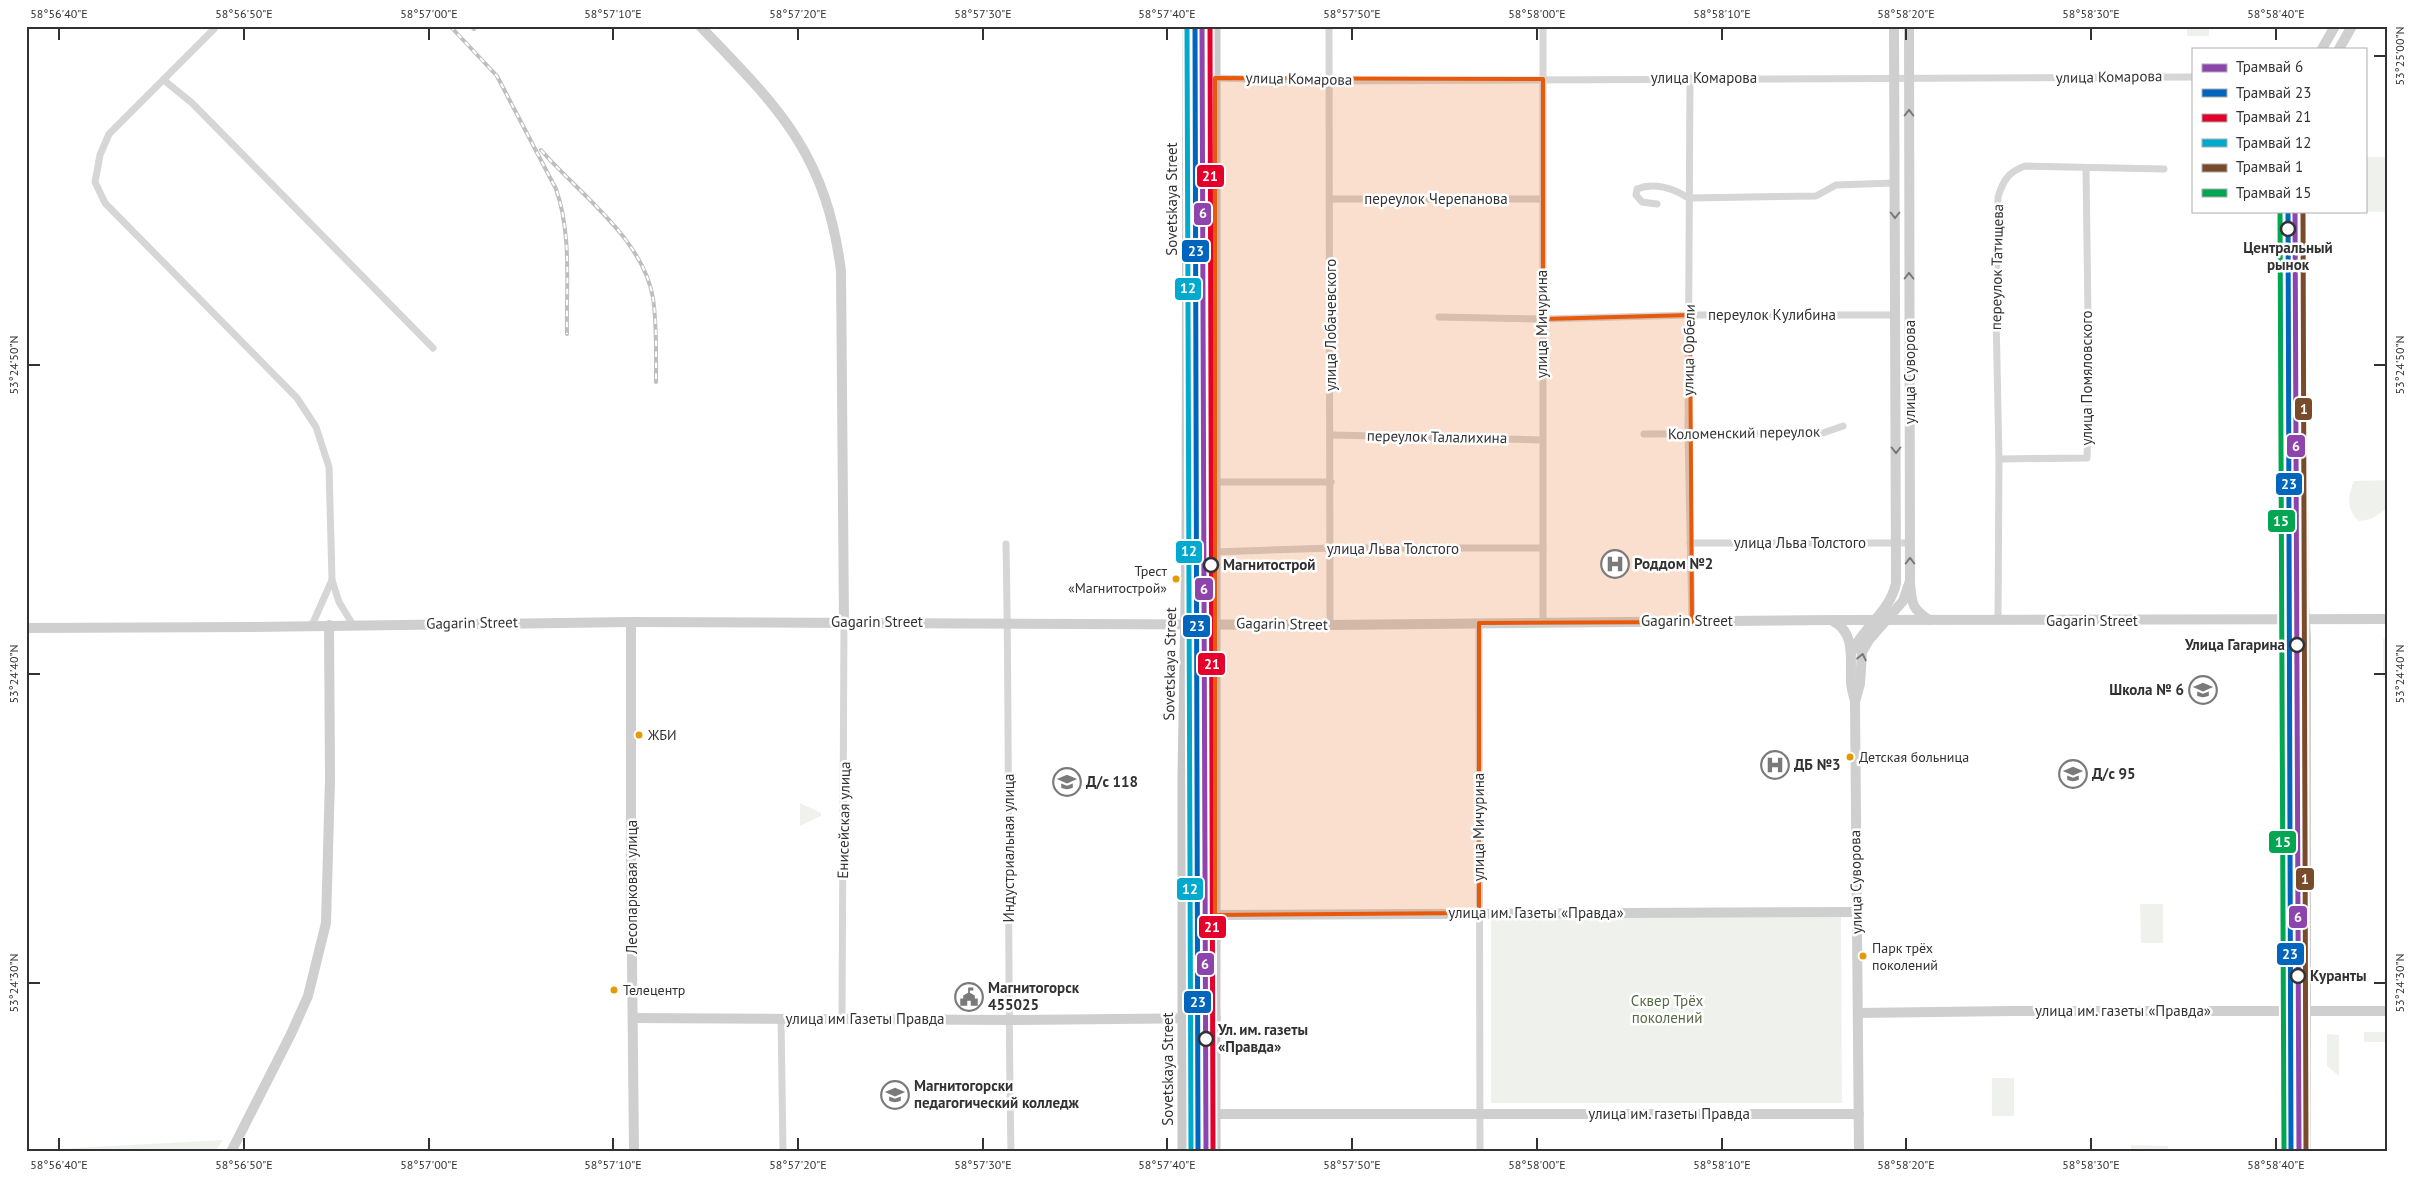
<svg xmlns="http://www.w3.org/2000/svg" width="2414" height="1178" font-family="'PT Sans',sans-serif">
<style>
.green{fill:#eff2ec}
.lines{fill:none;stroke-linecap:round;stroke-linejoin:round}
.street{stroke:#d6d6d6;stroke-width:7}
.secondary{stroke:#cfcfcf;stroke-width:10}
.primary{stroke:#c9c9c9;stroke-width:11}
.rail-casing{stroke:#bebebe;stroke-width:4}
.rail{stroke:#fff;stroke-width:2;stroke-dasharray:5.5;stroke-linecap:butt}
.tram-1-casing{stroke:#fff;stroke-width:9}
.tram-2-casing{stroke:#fff;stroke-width:9}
.tram-3-casing{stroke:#fff;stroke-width:9}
.tram-4-casing{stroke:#fff;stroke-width:9}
.tram-5-casing{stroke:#fff;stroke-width:9}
.tram-6-casing{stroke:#fff;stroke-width:9}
.tram-1{stroke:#8e44ad;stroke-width:5}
.tram-2{stroke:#0065bd;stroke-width:5}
.tram-3{stroke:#e4002b;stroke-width:5}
.tram-4{stroke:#00a9ce;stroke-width:5}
.tram-5{stroke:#7a4b2a;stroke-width:5}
.tram-6{stroke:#00a651;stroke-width:5}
.oneway{stroke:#797979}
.marked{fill:#e8590c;fill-opacity:0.2;stroke:#e8590c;stroke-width:4;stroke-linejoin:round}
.ticks{fill:none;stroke:#323232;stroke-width:2}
.stop-dot{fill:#fff;stroke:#323232;stroke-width:2.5}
.bus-dot{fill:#e39a05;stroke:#fff;stroke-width:2}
.labels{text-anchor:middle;stroke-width:5;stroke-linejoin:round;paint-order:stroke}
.bus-label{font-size:14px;fill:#323232;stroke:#fff;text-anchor:start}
.street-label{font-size:15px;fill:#323232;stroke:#fff}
.stop-label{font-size:15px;font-weight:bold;fill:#323232;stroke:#fff;text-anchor:start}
.poi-label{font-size:15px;font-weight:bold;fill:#323232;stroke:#fff;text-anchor:start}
.park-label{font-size:15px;fill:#566a43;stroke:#fff}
.line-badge{stroke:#fff;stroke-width:2}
.badge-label{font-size:14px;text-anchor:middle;font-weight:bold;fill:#fff}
.neatline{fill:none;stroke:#323232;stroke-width:2}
.ticks-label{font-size:12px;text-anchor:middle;fill:#323232}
</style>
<rect width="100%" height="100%" fill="#fff"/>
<g class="green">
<rect x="2187" y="26" width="22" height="10"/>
<polygon points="2365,157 2388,157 2388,212 2343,211 2365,211"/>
<path d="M2388,480V508L2371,519L2359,521C2346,511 2348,494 2354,481Z"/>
<polygon points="2383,639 2388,639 2388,680 2383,678"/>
<polygon points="800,803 821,813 821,816 800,826"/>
<polygon points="2140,904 2163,904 2163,943 2141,943"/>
<polygon points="1491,917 1841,917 1842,1103 1491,1103"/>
<rect x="2364" y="1032" width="24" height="10"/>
<polygon points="2327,1034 2339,1035 2339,1076 2327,1066"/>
<rect x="1992" y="1078" width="22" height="38"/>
<polygon points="223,1140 215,1152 36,1152 36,1150"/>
<polygon points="2131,1145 2168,1146 2168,1152 2131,1152"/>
</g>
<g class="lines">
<g class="street">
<polyline points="1329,26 1330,625"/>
<polyline points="214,29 109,134 100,155 95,182 105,203 297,398 316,427 329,467 332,580 312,625"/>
<polyline points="1215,78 1330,81 2193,77"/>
<polyline points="1690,78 1688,433 1692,622"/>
<polyline points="165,81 192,103 433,348"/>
<polyline points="1330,199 1542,199"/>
<path d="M1657,204L1642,202L1636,195L1637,189C1653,182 1674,188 1688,198L1816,196L1836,185L1894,183"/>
<polyline points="1439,317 1543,319 1690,315 1895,315"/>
<polyline points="1644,434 1823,433 1843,426"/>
<polyline points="1332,435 1542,440"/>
<path d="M1999,459L1996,314L1998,197C2003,181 2008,172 2025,166L2164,169"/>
<polyline points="1214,482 1331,482"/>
<polyline points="1690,543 1910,543"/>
<path d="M1006,544C1010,746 1007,949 1011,1152"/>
<polyline points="1214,552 1331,548 1543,548"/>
<polyline points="332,580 339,602 353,625"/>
<polyline points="1998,621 1999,459 2087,458 2089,392 2086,168"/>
<polyline points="1543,622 1543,26"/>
<polyline points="1479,623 1480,1152"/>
<polyline points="842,1018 844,622"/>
<polyline points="781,1019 783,1152"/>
</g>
<g class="secondary">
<path d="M700,26C779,108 826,153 841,271L844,622"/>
<polyline points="2322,49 2335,26"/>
<polyline points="2339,49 2352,26"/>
<polyline points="2289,211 2290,475 2284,638 2290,887 2290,1152"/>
<polyline points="2301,211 2304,604 2306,638 2306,1152"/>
<path d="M1910,584C1912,605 1912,608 1929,620"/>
<path d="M1833,621C1856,633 1850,659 1851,681C1851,688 1853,694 1855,701"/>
<polyline points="631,622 631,864 634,1152"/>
<polyline points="26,628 253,627 631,622 1330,625 1832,620 2388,619"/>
<path d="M1851,653C1863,628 1891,610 1896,583L1894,26"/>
<polyline points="1215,915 1856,912"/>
<polyline points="1858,1013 2011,1011 2388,1011"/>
<polyline points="633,1018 1014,1020 1216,1018"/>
<polyline points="1215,1114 1859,1114"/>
<polyline points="231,1152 291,1034 308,996 326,923 330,779 329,625"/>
<polyline points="1859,1152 1855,702 1860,684 1862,652 1869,640 1903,601 1910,581 1909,26"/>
</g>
<g class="primary">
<polyline points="1215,26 1215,1152"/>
<polyline points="1183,1152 1183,775 1187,543 1188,26"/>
</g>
<defs>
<g id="rail">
<path d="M450,26L497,76L556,189C572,234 566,286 567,334"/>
<polyline points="471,26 474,29"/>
<path d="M541,150C578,193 643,238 653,298C657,325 656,354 656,382"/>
</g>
</defs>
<use href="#rail" class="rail-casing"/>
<use href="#rail" class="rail"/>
<defs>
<g id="tram-1">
<polyline points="1202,26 1206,1152"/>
<polyline points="2295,211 2299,1152"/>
</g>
<g id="tram-2">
<polyline points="1195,26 1198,1152"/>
<polyline points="2288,211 2291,1152"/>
</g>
<polyline id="tram-3" points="1210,26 1213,1152"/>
<polyline id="tram-4" points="1187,26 1191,1152"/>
<polyline id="tram-5" points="2303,211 2306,1152"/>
<polyline id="tram-6" points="2280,211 2284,1152"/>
</defs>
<use href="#tram-1" class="tram-1-casing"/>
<use href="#tram-2" class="tram-2-casing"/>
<use href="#tram-3" class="tram-3-casing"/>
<use href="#tram-4" class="tram-4-casing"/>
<use href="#tram-5" class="tram-5-casing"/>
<use href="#tram-6" class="tram-6-casing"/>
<use href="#tram-1" class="tram-1"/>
<use href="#tram-2" class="tram-2"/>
<use href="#tram-3" class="tram-3"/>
<use href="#tram-4" class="tram-4"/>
<use href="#tram-5" class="tram-5"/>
<use href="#tram-6" class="tram-6"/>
</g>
<defs><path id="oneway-chevron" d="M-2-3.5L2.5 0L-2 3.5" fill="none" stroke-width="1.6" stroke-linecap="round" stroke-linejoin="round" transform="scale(1.25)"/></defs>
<g class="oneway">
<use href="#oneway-chevron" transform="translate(1909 113) rotate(-90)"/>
<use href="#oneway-chevron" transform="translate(1895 215) rotate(90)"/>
<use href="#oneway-chevron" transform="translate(1909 276) rotate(-90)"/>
<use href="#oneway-chevron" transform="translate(1896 450) rotate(90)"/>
<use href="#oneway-chevron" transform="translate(1910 561) rotate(-90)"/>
<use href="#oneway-chevron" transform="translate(1862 657) rotate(-78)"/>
</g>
<path class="marked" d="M1215,78L1543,79V319L1690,315L1692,622L1479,623V913L1215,915Z"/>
<path class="ticks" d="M59,28V40M244,28V40M429,28V40M613,28V40M798,28V40M983,28V40M1167,28V40M1352,28V40M1537,28V40M1722,28V40M1906,28V40M2091,28V40M2276,28V40M2374,56H2386M28,365H40M2374,365H2386M28,674H40M2374,674H2386M28,983H40M2374,983H2386M59,1138V1150M244,1138V1150M429,1138V1150M613,1138V1150M798,1138V1150M983,1138V1150M1167,1138V1150M1352,1138V1150M1537,1138V1150M1722,1138V1150M1906,1138V1150M2091,1138V1150M2276,1138V1150"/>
<defs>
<symbol id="hospital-ring" viewBox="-11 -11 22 22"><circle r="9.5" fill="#fff" stroke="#7a7a7a" stroke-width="1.5"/><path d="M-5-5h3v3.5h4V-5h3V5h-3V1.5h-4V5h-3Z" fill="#7a7a7a"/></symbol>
<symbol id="school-ring" viewBox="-11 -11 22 22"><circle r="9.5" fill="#fff" stroke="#7a7a7a" stroke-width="1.5"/><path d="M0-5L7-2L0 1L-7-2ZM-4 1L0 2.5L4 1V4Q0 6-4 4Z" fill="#7a7a7a"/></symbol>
<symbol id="civic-ring" viewBox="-11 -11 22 22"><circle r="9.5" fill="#fff" stroke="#7a7a7a" stroke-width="1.5"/><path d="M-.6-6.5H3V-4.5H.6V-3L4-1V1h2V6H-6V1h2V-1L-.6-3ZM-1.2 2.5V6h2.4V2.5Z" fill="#7a7a7a"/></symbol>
<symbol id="university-ring" viewBox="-11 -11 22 22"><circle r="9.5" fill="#fff" stroke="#7a7a7a" stroke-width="1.5"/><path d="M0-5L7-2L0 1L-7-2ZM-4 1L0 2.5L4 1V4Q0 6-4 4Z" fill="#7a7a7a"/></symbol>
</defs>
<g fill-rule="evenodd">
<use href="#hospital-ring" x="1599" y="548" width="32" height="32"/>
<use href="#school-ring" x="2187" y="674" width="32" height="32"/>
<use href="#hospital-ring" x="1759" y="749" width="32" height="32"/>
<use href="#school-ring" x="2057" y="758" width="32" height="32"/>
<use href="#school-ring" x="1051" y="766" width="32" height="32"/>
<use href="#civic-ring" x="953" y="981" width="32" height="32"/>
<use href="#university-ring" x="879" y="1079" width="32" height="32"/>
</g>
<g class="stop-dot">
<circle cx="2288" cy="229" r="7"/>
<circle cx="1211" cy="565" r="7"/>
<circle cx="2297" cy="645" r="7"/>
<circle cx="2298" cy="976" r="7"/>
<circle cx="1206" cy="1039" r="7"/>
</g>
<g class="bus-dot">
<circle cx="1176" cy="579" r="4.5"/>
<circle cx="639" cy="735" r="4.5"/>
<circle cx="1850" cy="757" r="4.5"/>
<circle cx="1863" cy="956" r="4.5"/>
<circle cx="614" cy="990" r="4.5"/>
</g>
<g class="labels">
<g class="bus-label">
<text x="1167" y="576" text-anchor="end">Трест<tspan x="1167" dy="17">«Магнитострой»</tspan></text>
<text x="648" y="740">ЖБИ</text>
<text x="1859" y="762">Детская больница</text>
<text x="1872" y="953">Парк трёх<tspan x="1872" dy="17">поколений</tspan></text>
<text x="623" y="995">Телецентр</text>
</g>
<g class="street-label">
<text transform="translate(2109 77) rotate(-1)" y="5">улица Комарова</text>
<text x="1704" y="83">улица Комарова</text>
<text transform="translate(1299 79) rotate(1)" y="5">улица Комарова</text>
<text transform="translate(1172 199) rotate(-90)" y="5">Sovetskaya Street</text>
<text x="1436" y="204">переулок Черепанова</text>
<text transform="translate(1997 267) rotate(-89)" y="5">переулок Татищева</text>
<text x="1772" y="320">переулок Кулибина</text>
<text transform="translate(1542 324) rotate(-90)" y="5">улица Мичурина</text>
<text transform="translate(1331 325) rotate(-90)" y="5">улица Лобачевского</text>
<text transform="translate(1689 350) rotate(-89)" y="5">улица Орбели</text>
<text transform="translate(1910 372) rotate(-90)" y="5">улица Суворова</text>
<text transform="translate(2087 378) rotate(-90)" y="5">улица Помяловского</text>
<text transform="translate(1744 433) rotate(-1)" y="5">Коломенский переулок</text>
<text transform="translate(1437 437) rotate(1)" y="5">переулок Талалихина</text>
<text x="1800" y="548">улица Льва Толстого</text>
<text x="1393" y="554">улица Льва Толстого</text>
<text x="1687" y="626">Gagarin Street</text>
<text x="2092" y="626">Gagarin Street</text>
<text x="877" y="627">Gagarin Street</text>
<text transform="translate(472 623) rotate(-1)" y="5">Gagarin Street</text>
<text transform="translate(1282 624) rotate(1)" y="5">Gagarin Street</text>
<text transform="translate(1170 664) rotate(-89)" y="5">Sovetskaya Street</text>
<text transform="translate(844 820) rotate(-89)" y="5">Енисейская улица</text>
<text transform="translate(1479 827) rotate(-90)" y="5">улица Мичурина</text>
<text transform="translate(1009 848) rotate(-90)" y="5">Индустриальная улица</text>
<text transform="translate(1856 882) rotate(-91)" y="5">улица Суворова</text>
<text transform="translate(632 887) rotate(-90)" y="5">Лесопарковая улица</text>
<text x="1536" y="918">улица им. Газеты «Правда»</text>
<text x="2123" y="1016">улица им. газеты «Правда»</text>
<text x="865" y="1024">улица им Газеты Правда</text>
<text transform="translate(1168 1069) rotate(-90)" y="5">Sovetskaya Street</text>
<text x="1669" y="1119">улица им. газеты Правда</text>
</g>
<g class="stop-label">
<text x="2288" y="253" text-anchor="middle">Центральный<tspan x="2288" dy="17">рынок</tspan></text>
<text x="1223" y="570">Магнитострой</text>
<text x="2285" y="650" text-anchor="end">Улица Гагарина</text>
<text x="2310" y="981">Куранты</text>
<text x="1218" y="1035">Ул. им. газеты<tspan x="1218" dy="17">«Правда»</tspan></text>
</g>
<g class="poi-label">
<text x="1634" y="569">Роддом №2</text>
<text x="2184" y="695" text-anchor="end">Школа № 6</text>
<text x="1794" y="770">ДБ №3</text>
<text x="2092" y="779">Д/с 95</text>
<text x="1086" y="787">Д/с 118</text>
<text x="988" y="993">Магнитогорск<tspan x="988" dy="17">455025</tspan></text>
<text x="914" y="1091">Магнитогорски<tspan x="914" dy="17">педагогический колледж</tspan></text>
</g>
<g class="park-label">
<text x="1667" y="1006">Сквер Трёх<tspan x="1667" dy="17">поколений</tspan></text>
</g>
</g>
<g class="line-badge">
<rect x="1196" y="164" width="29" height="24" rx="5" fill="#e4002b"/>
<rect x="1193" y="202" width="19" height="24" rx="5" fill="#8e44ad"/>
<rect x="1181" y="239" width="29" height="24" rx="5" fill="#0065bd"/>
<rect x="1174" y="277" width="28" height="24" rx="5" fill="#00a9ce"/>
<rect x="2294" y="397" width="19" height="24" rx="5" fill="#7a4b2a"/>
<rect x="2286" y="434" width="20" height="24" rx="5" fill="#8e44ad"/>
<rect x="2275" y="472" width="28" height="24" rx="5" fill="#0065bd"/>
<rect x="2267" y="509" width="29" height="24" rx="5" fill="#00a651"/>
<rect x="1175" y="540" width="28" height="24" rx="5" fill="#00a9ce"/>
<rect x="1194" y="577" width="20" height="24" rx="5" fill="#8e44ad"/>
<rect x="1182" y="614" width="29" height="24" rx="5" fill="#0065bd"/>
<rect x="1197" y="652" width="29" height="24" rx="5" fill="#e4002b"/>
<rect x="2268" y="830" width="29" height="24" rx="5" fill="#00a651"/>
<rect x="2295" y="867" width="20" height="24" rx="5" fill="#7a4b2a"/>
<rect x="1176" y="877" width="28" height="24" rx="5" fill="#00a9ce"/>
<rect x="2288" y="905" width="20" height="24" rx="5" fill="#8e44ad"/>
<rect x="1198" y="915" width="29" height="24" rx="5" fill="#e4002b"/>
<rect x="2276" y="942" width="29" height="24" rx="5" fill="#0065bd"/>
<rect x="1196" y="952" width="19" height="24" rx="5" fill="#8e44ad"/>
<rect x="1183" y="990" width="29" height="24" rx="5" fill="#0065bd"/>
</g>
<g class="badge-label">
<text x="1210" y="181">21</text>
<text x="1203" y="218">6</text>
<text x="1196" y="256">23</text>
<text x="1188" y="293">12</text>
<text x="2304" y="414">1</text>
<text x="2296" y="451">6</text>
<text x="2289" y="489">23</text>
<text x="2281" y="526">15</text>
<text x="1189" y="556">12</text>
<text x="1204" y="594">6</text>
<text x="1197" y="631">23</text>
<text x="1212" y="669">21</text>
<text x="2283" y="847">15</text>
<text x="2305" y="884">1</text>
<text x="1190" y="894">12</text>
<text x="2298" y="922">6</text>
<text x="1212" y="932">21</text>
<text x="2290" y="959">23</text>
<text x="1205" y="969">6</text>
<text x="1198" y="1007">23</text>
</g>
<rect width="2414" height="1178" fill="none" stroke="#ffffff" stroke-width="55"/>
<rect x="2192" y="48" width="175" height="165" fill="#ffffff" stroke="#adadad"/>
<rect x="2202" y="64" width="25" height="8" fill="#8e44ad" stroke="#adadad"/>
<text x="2236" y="72" font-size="15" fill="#323232">Трамвай 6</text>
<rect x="2202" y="89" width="25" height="8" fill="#0065bd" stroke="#adadad"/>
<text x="2236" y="98" font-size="15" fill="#323232">Трамвай 23</text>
<rect x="2202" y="114" width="25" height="8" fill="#e4002b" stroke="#adadad"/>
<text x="2236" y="122" font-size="15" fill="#323232">Трамвай 21</text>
<rect x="2202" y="139" width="25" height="8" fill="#00a9ce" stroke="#adadad"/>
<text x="2236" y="148" font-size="15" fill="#323232">Трамвай 12</text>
<rect x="2202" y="164" width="25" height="8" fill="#7a4b2a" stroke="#adadad"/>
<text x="2236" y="172" font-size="15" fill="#323232">Трамвай 1</text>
<rect x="2202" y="189" width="25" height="8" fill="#00a651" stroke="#adadad"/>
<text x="2236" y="198" font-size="15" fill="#323232">Трамвай 15</text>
<rect x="28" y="28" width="2358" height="1122" class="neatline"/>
<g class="ticks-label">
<text x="59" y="18">58°56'40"E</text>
<text x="244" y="18">58°56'50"E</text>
<text x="429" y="18">58°57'00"E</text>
<text x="613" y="18">58°57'10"E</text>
<text x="798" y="18">58°57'20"E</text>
<text x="983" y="18">58°57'30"E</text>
<text x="1167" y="18">58°57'40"E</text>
<text x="1352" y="18">58°57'50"E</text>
<text x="1537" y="18">58°58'00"E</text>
<text x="1722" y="18">58°58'10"E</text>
<text x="1906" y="18">58°58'20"E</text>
<text x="2091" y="18">58°58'30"E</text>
<text x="2276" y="18">58°58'40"E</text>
<text transform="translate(2400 56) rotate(-90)" y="4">53°25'00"N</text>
<text transform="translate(14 365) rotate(-90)" y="4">53°24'50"N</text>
<text transform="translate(2400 365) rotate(-90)" y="4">53°24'50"N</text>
<text transform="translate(14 674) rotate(-90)" y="4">53°24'40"N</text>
<text transform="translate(2400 674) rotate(-90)" y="4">53°24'40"N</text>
<text transform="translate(14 983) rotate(-90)" y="4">53°24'30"N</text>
<text transform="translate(2400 983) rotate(-90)" y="4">53°24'30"N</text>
<text x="59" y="1169">58°56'40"E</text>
<text x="244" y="1169">58°56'50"E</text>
<text x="429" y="1169">58°57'00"E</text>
<text x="613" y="1169">58°57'10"E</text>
<text x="798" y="1169">58°57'20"E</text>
<text x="983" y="1169">58°57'30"E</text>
<text x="1167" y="1169">58°57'40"E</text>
<text x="1352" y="1169">58°57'50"E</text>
<text x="1537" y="1169">58°58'00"E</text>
<text x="1722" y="1169">58°58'10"E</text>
<text x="1906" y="1169">58°58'20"E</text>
<text x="2091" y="1169">58°58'30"E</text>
<text x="2276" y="1169">58°58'40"E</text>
</g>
</svg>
